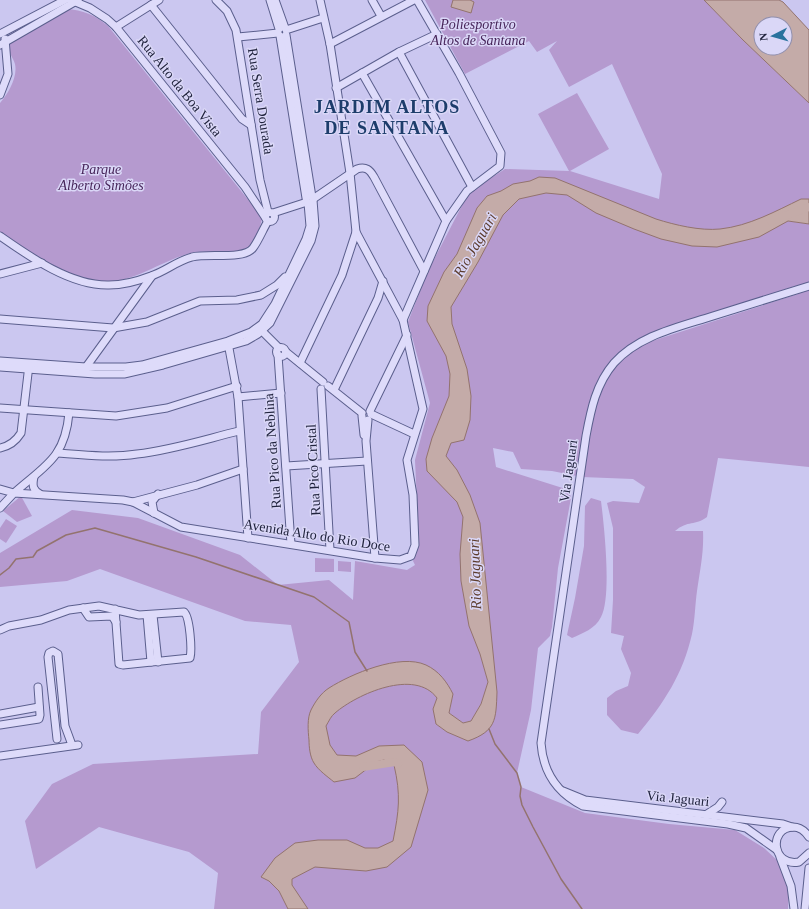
<svg xmlns="http://www.w3.org/2000/svg" width="809" height="909" font-family="'Times New Roman',serif">
<style>
.green{fill:#b59acf;fill-rule:evenodd}
.water{fill:#c4aba8;stroke:#93736e;fill-rule:evenodd}
.lines{fill:none;stroke-linecap:round;stroke-linejoin:round}
.stream{stroke:#93736e;stroke-width:1.5}
.river{stroke:#c4aba8;stroke-width:8}
.minor-casing{stroke:#5b5f8d;stroke-width:9}
.minor{stroke:#dedbfa;stroke-width:7}
.labels{text-anchor:middle;stroke-width:3;stroke-linejoin:round;paint-order:stroke}
.park-label{font-size:14px;font-style:italic;fill:#47255a;stroke:#dad7f7}
.street-label{font-size:14px;fill:#20233d;stroke:#dad7f7}
.water-label{font-size:15px;font-style:italic;fill:#5d3d2e;stroke:#dad7f7}
.district-label{font-size:18px;font-weight:bold;letter-spacing:1px;fill:#1d3d6b;stroke:#dad7f7}
</style>
<rect width="100%" height="100%" fill="#cbc7f0"/>
<g class="green">
<path d="M425,0H704L743,40L809,103V207L781,217L788,221L809,224V467L718,458L707,517C695,526 688,520 675,531H703C704,552 700,570 697,591C695,605 695,620 692,634C683,674 664,703 638,734L621,730L607,715V698L616,691L628,686L631,673L621,649L624,636L611,633L613,600V528L607,503L613,501L639,503L645,487L633,479L582,477L552,471L521,469L513,452L493,448L496,467L569,490L571,498L558,568L552,627L550,636L538,648L531,710L517,773L521,787L585,813L669,824L735,830L764,848L779,862L789,891L788,909H214L218,873L189,852L99,827L36,869L25,821L52,784L93,764L258,754L261,712L299,662L291,625L245,621L100,569L67,581L0,587V553L72,510L138,518L240,555L278,585L329,580L353,600L355,561L407,570L415,565L413,561L419,545L415,460L430,403L408,322L427,273L469,192L505,169L569,171L538,114L577,93L609,149L570,171L659,199L662,174L612,64L569,87L549,50L557,41L537,52L529,41L465,74ZM795,286L798,294L652,341L647,335ZM480,654L497,692L468,741L447,732L436,724L443,695L451,705L449,713L463,723L471,721L481,704L488,682Z"/>
<path d="M66,9C83,10 95,15 108,26L258,212L262,219C259,231 255,246 243,251C231,256 206,249 191,253C156,262 126,290 87,280C55,272 27,250 0,232V103C8,94 18,77 15,64C13,57 7,51 8,43Z"/>
<polygon points="21,496 32,516 17,522 3,511"/>
<path d="M591,498L601,501C604,525 612,597 601,617C595,629 583,633 572,638L567,635L575,598L584,546L585,506Z"/>
<polygon points="6,519 17,526 6,543 0,539 0,528"/>
<polygon points="315,558 334,559 334,572 315,572"/>
<polygon points="338,561 351,562 351,572 338,571"/>
</g>
<g class="water">
<polygon points="453,0 470,0 474,2 471,13 451,7"/>
<path d="M704,0H779L783,2L809,30V103L743,40ZM761,24H785V48H761Z"/>
<path d="M539,177L555,178L656,219C675,225 700,231 720,229C749,226 776,211 801,199H809V224L788,221L759,237L717,247L692,246L661,239L634,229L596,213L567,195L546,193L519,199L503,215L478,262L451,307L452,324L467,369L471,396L470,420L464,440L451,443L446,456L457,470L470,495L480,523L497,692C496,720 496,731 468,741L447,732L436,724L433,709L437,698C415,668 357,694 335,713C331,716 329,721 326,726L330,745L337,755L356,756L379,746L404,745L422,762L428,790L411,847L387,867L366,871L315,867L292,879V885L308,909H288L279,891L269,881L261,877L275,858L295,843L318,840H347L365,848H378L393,841C399,811 401,795 394,765L384,760L376,762L355,778L334,782C328,777 318,770 314,763C310,757 309,747 309,740C308,731 307,718 311,710C315,702 321,693 329,688C351,674 400,653 426,665C439,671 447,682 453,694L449,713L463,723L471,721L481,704L488,682L480,654L469,626L461,581L460,554L463,517L457,502L427,471L426,459L432,438L449,396L450,374L446,356L427,321L428,306L444,272L457,254L477,208L487,196L501,191L513,184L530,181Z"/>
</g>
<g class="lines">
<g class="stream">
<polyline points="0,575 9,568 16,559 33,557 37,551 66,535 95,528 196,557 314,597 349,622 355,652 367,671"/>
<polyline points="489,729 495,744 517,773 521,787 520,796 522,805 533,827 561,879 582,909"/>
</g>
<g class="river">
<polyline points="771,221 809,207"/>
<polyline points="363,767 395,762 398,764"/>
</g>
<defs>
<g id="minor">
<polyline points="71,0 90,8 107,19 116,27 245,187 265,217"/>
<polyline points="216,0 227,11 236,30 260,180 268,212"/>
<polyline points="270,0 279,29"/>
<polyline points="275,0 285,28"/>
<polyline points="372,0 381,16"/>
<polyline points="151,5 242,119 251,125"/>
<polyline points="116,27 159,0"/>
<polyline points="286,30 323,18"/>
<polyline points="0,34 65,0"/>
<polyline points="286,35 312,197"/>
<polyline points="280,36 306,198"/>
<polyline points="238,37 278,33"/>
<polyline points="330,44 414,0"/>
<polyline points="0,45 78,0"/>
<polyline points="399,52 472,187"/>
<polyline points="362,73 446,221"/>
<polyline points="336,88 399,52 437,34"/>
<polyline points="0,95 8,74 5,39"/>
<path d="M313,199L357,169C366,166 370,170 374,177L424,271"/>
<circle cx="270" cy="217" r="4.5"/>
<polyline points="273,213 307,202"/>
<polyline points="356,232 403,320"/>
<path d="M0,236C30,257 71,286 109,285C123,285 138,281 151,276C166,271 175,262 192,257C208,253 244,260 253,248C259,240 263,229 268,221"/>
<polyline points="0,274 42,263"/>
<polyline points="0,319 113,328 147,322 200,301 237,300 261,295 277,285 285,277"/>
<polyline points="259,328 279,348"/>
<polyline points="228,343 238,397 248,538"/>
<circle cx="281" cy="352" r="4.5"/>
<polyline points="286,352 323,382"/>
<polyline points="278,355 291,544"/>
<polyline points="0,361 86,367 126,367 142,365 228,341 251,332 262,324 275,304 306,239 310,226 308,203"/>
<polyline points="300,363 342,275 356,232 350,173 330,44 320,0"/>
<polyline points="0,367 95,374 124,374 163,365 246,341 258,334 270,323 311,241 315,226 313,200"/>
<polyline points="86,367 152,276"/>
<polyline points="328,386 362,413"/>
<polyline points="321,389 330,550"/>
<polyline points="334,390 378,298 383,281"/>
<polyline points="238,397 281,393"/>
<polyline points="0,408 116,416 167,408 237,386"/>
<polyline points="370,411 407,335"/>
<polyline points="371,414 414,434"/>
<polyline points="362,416 364,435"/>
<polyline points="368,420 366,441 375,558"/>
<path d="M0,448C10,446 16,441 21,433L29,365"/>
<path d="M57,453C84,455 111,458 137,454C172,450 206,439 239,431"/>
<polyline points="286,466 367,461"/>
<path d="M34,477C32,486 33,490 40,494"/>
<path d="M0,489L14,493C44,466 65,459 69,413"/>
<polyline points="133,502 197,485 243,469"/>
<polyline points="0,508 14,493 123,500 133,502 181,527 375,558 400,560 411,556 415,545 413,495 407,460 423,409 403,320 446,221 467,191 500,166 501,153 459,73 417,0"/>
<polyline points="154,513 152,502 158,494"/>
<polyline points="83,608 89,617 112,616 116,622"/>
<polyline points="147,615 151,662"/>
<polyline points="153,615 158,662"/>
<path d="M0,630L9,626L41,620L69,610L99,606L139,615L184,612C190,617 192,650 190,658L123,665L119,664L115,609"/>
<polyline points="0,714 39,707"/>
<polyline points="0,725 39,719 40,715 38,687"/>
<polyline points="57,739 48,657 49,653 53,651 58,654 65,726 72,745"/>
<polyline points="0,756 78,745"/>
<polyline points="563,791 585,800 783,824 792,827"/>
<polyline points="707,814 718,807 722,802"/>
<path d="M809,837C805,831 800,827 793,827C768,828 772,867 799,862L809,853"/>
<path d="M777,850L746,828L728,824L583,806C557,793 543,772 541,743L586,436C591,409 596,384 614,363C639,335 679,327 713,316C745,306 777,296 809,286"/>
<polyline points="780,857 791,886 794,909"/>
<polyline points="805,909 809,868"/>
</g>
</defs>
<use href="#minor" class="minor-casing"/>
<use href="#minor" class="minor"/>
</g>
<g class="labels">
<g class="park-label">
<text x="478" y="29">Poliesportivo<tspan x="478" dy="16">Altos de Santana</tspan></text>
<text x="101" y="174">Parque<tspan x="101" dy="16">Alberto Simões</tspan></text>
</g>
<g class="street-label">
<text transform="translate(180 86) rotate(51)" y="5">Rua Alto da Boa Vista</text>
<text transform="translate(261 101) rotate(81)" y="5">Rua Serra Dourada</text>
<text transform="translate(272 451) rotate(-94)" y="5">Rua Pico da Neblina</text>
<text transform="translate(313 470) rotate(-93)" y="5">Rua Pico Cristal</text>
<text transform="translate(568 471) rotate(-82)" y="5">Via Jaguari</text>
<text transform="translate(317 535) rotate(9)" y="5">Avenida Alto do Rio Doce</text>
<text transform="translate(678 798) rotate(6)" y="5">Via Jaguari</text>
</g>
<g class="water-label">
<text transform="translate(475 245) rotate(-60)" y="5">Rio Jaguari</text>
<text transform="translate(475 574) rotate(-92)" y="5">Rio Jaguari</text>
</g>
<g class="district-label">
<text x="387" y="113">JARDIM ALTOS<tspan x="387" dy="21">DE SANTANA</tspan></text>
</g>
</g>
<g transform="translate(773 36) rotate(264)"><circle r="19" fill="#dad7f7" stroke="#908fad"/>
<path d="M0-3L7 15L0 10L-7 15Z" fill="#29729e"/>
<text y="-6" font-size="11" font-weight="bold" text-anchor="middle" fill="#20233d">N</text>
</g>
</svg>
